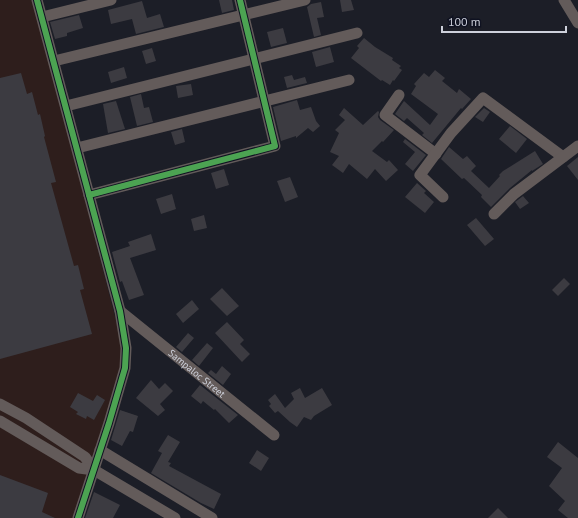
<svg xmlns="http://www.w3.org/2000/svg" width="578" height="518" font-family="'PT Sans',sans-serif">
<style>
.industrial{fill:#2e1e1c}
.building{fill:#3c3b41}
.lines{fill:none;stroke-linecap:round;stroke-linejoin:round}
.minor{stroke:#635b5a;stroke-width:11}
.cycleway-casing{stroke:#0f1221;stroke-width:8}
.cycleway{stroke:#4ca352;stroke-width:6}
.labels{text-anchor:middle;stroke-width:3.5;stroke-linejoin:round;paint-order:stroke}
.street-label{font-size:10px;fill:#ced1db;stroke:#0f1221}
</style>
<rect width="100%" height="100%" fill="#1c1e27"/>
<polygon class="industrial" points="0,0 34,0 123,348 123,371 74,518 0,518"/>
<g class="building">
<polygon points="219,0 232,0 234,10 222,13"/>
<polygon points="340,0 351,0 354,10 342,12"/>
<polygon points="142,1 147,18 160,14 164,27 136,34 132,19 111,24 108,10"/>
<polygon points="321,2 324,17 317,18 321,35 314,37 307,7 311,4"/>
<polygon points="79,15 83,28 67,33 67,36 55,39 50,22"/>
<polygon points="283,28 287,43 271,47 267,32"/>
<polygon points="364,38 375,47 393,58 392,60 401,66 399,68 402,70 394,81 393,80 390,85 382,80 381,81 351,58 359,48 357,46"/>
<polygon points="330,47 334,62 316,67 312,52"/>
<polygon points="152,48 156,61 146,64 142,51"/>
<polygon points="124,67 127,78 111,83 108,72"/>
<polygon points="435,70 445,78 442,81 457,93 459,89 471,99 462,109 461,108 432,143 422,135 424,133 407,118 404,121 395,114 404,101 430,125 438,114 411,94 416,86 414,84 424,73 429,77"/>
<polygon points="21,73 27,94 32,92 38,115 40,114 45,136 44,137 56,182 51,183 74,266 78,265 84,289 80,290 92,334 0,359 0,78"/>
<polygon points="292,75 294,80 305,77 307,83 287,88 284,77"/>
<polygon points="191,84 193,95 178,98 176,86"/>
<polygon points="141,94 144,108 149,107 153,122 137,126 130,97"/>
<polygon points="297,100 300,110 311,107 316,121 320,126 313,132 308,128 296,138 296,136 281,141 273,107"/>
<polygon points="116,101 125,129 108,133 103,104"/>
<polygon points="344,108 363,125 378,111 379,112 378,117 380,120 394,130 383,142 382,141 372,151 387,162 389,160 398,170 386,181 375,169 367,179 349,164 343,173 332,165 339,156 330,152 339,133 335,130 345,120 339,115"/>
<polygon points="484,108 490,112 483,122 475,117"/>
<polygon points="510,126 527,139 516,153 499,139"/>
<polygon points="182,129 185,142 175,145 171,132"/>
<polygon points="405,139 426,155 413,171 405,164 415,152 403,142"/>
<polygon points="449,147 463,159 467,156 476,166 471,171 489,188 500,176 499,175 503,171 535,151 543,164 532,171 532,170 510,188 491,207 481,197 482,195 464,178 462,179 441,159"/>
<polygon points="578,157 578,180 567,166"/>
<polygon points="224,169 229,185 216,189 211,173"/>
<polygon points="290,177 298,197 285,202 277,181"/>
<polygon points="417,183 426,191 424,193 434,202 425,213 405,197"/>
<polygon points="172,194 176,209 161,214 156,199"/>
<polygon points="523,196 529,203 520,209 515,202"/>
<polygon points="204,215 207,228 194,231 191,219"/>
<polygon points="476,218 494,239 485,246 467,225"/>
<polygon points="151,234 156,250 130,258 144,295 129,300 122,281 120,282 112,252 130,246 128,242"/>
<polygon points="564,278 570,284 558,296 552,290"/>
<polygon points="222,288 239,306 227,316 210,299"/>
<polygon points="192,300 199,309 183,323 176,314"/>
<polygon points="227,322 244,340 240,344 250,354 242,362 215,333"/>
<polygon points="188,333 194,338 182,352 176,347"/>
<polygon points="207,343 213,348 199,366 192,360"/>
<polygon points="222,366 231,374 223,385 208,373 211,370 216,374"/>
<polygon points="151,380 159,389 165,383 173,391 160,404 165,410 158,416 136,398"/>
<polygon points="200,385 238,415 229,423 215,409 214,410 203,401 201,404 191,396"/>
<polygon points="300,388 305,398 322,388 332,405 314,416 311,420 304,417 297,427 290,422 278,411 275,413 269,406 271,404 268,400 275,394 285,408 294,399 291,393"/>
<polygon points="78,393 93,401 97,395 105,400 94,420 87,416 86,419 76,414 78,412 70,407"/>
<polygon points="120,410 138,416 133,432 130,431 122,446 111,440"/>
<polygon points="168,435 180,442 168,462 171,463 169,466 221,494 214,509 201,503 151,473 162,453 158,451"/>
<polygon points="558,442 578,458 578,518 568,518 558,510 565,501 549,486 562,468 547,457"/>
<polygon points="257,450 269,458 261,471 249,463"/>
<polygon points="0,475 48,493 42,512 55,518 0,518"/>
<polygon points="94,492 120,505 113,518 85,518"/>
<polygon points="498,508 508,518 488,518"/>
</g>
<g class="lines">
<g class="minor">
<polyline points="37,0 120,311 126,348 125,368 109,423 78,518"/>
<polyline points="564,0 578,23"/>
<polyline points="42,17 111,0"/>
<polyline points="54,61 305,0"/>
<polyline points="399,95 385,115 436,154"/>
<polyline points="66,106 357,33"/>
<polyline points="77,148 349,80"/>
<polyline points="89,195 275,146 240,0"/>
<polyline points="443,197 420,175 451,133 483,98 563,157"/>
<polyline points="494,214 514,194 578,146"/>
<path id="s1" d="M120,311L274,435"/>
<polyline points="0,404 26,418 85,457 94,470"/>
<polyline points="0,421 79,468 94,470 175,518"/>
<polyline points="100,450 212,518"/>
</g>
<defs>
<g id="cycleway">
<polyline points="37,0 120,311 126,348 125,368 109,423 78,518"/>
<polyline points="89,195 275,146 240,0"/>
</g>
</defs>
<use href="#cycleway" class="cycleway-casing"/>
<use href="#cycleway" class="cycleway"/>
</g>
<g class="labels">
<g class="street-label">
<text dy="4" stroke="none"><textPath href="#s1" startOffset="99">Sampaloc Street</textPath></text>
</g>
</g>
<path d="M442 26v6h124v-6" fill="none" stroke="#ced1db" stroke-width="2"/>
<text x="448" y="26" font-size="12" fill="#ced1db" stroke="#0f1221" stroke-width="3" paint-order="stroke">100 m</text>
</svg>
